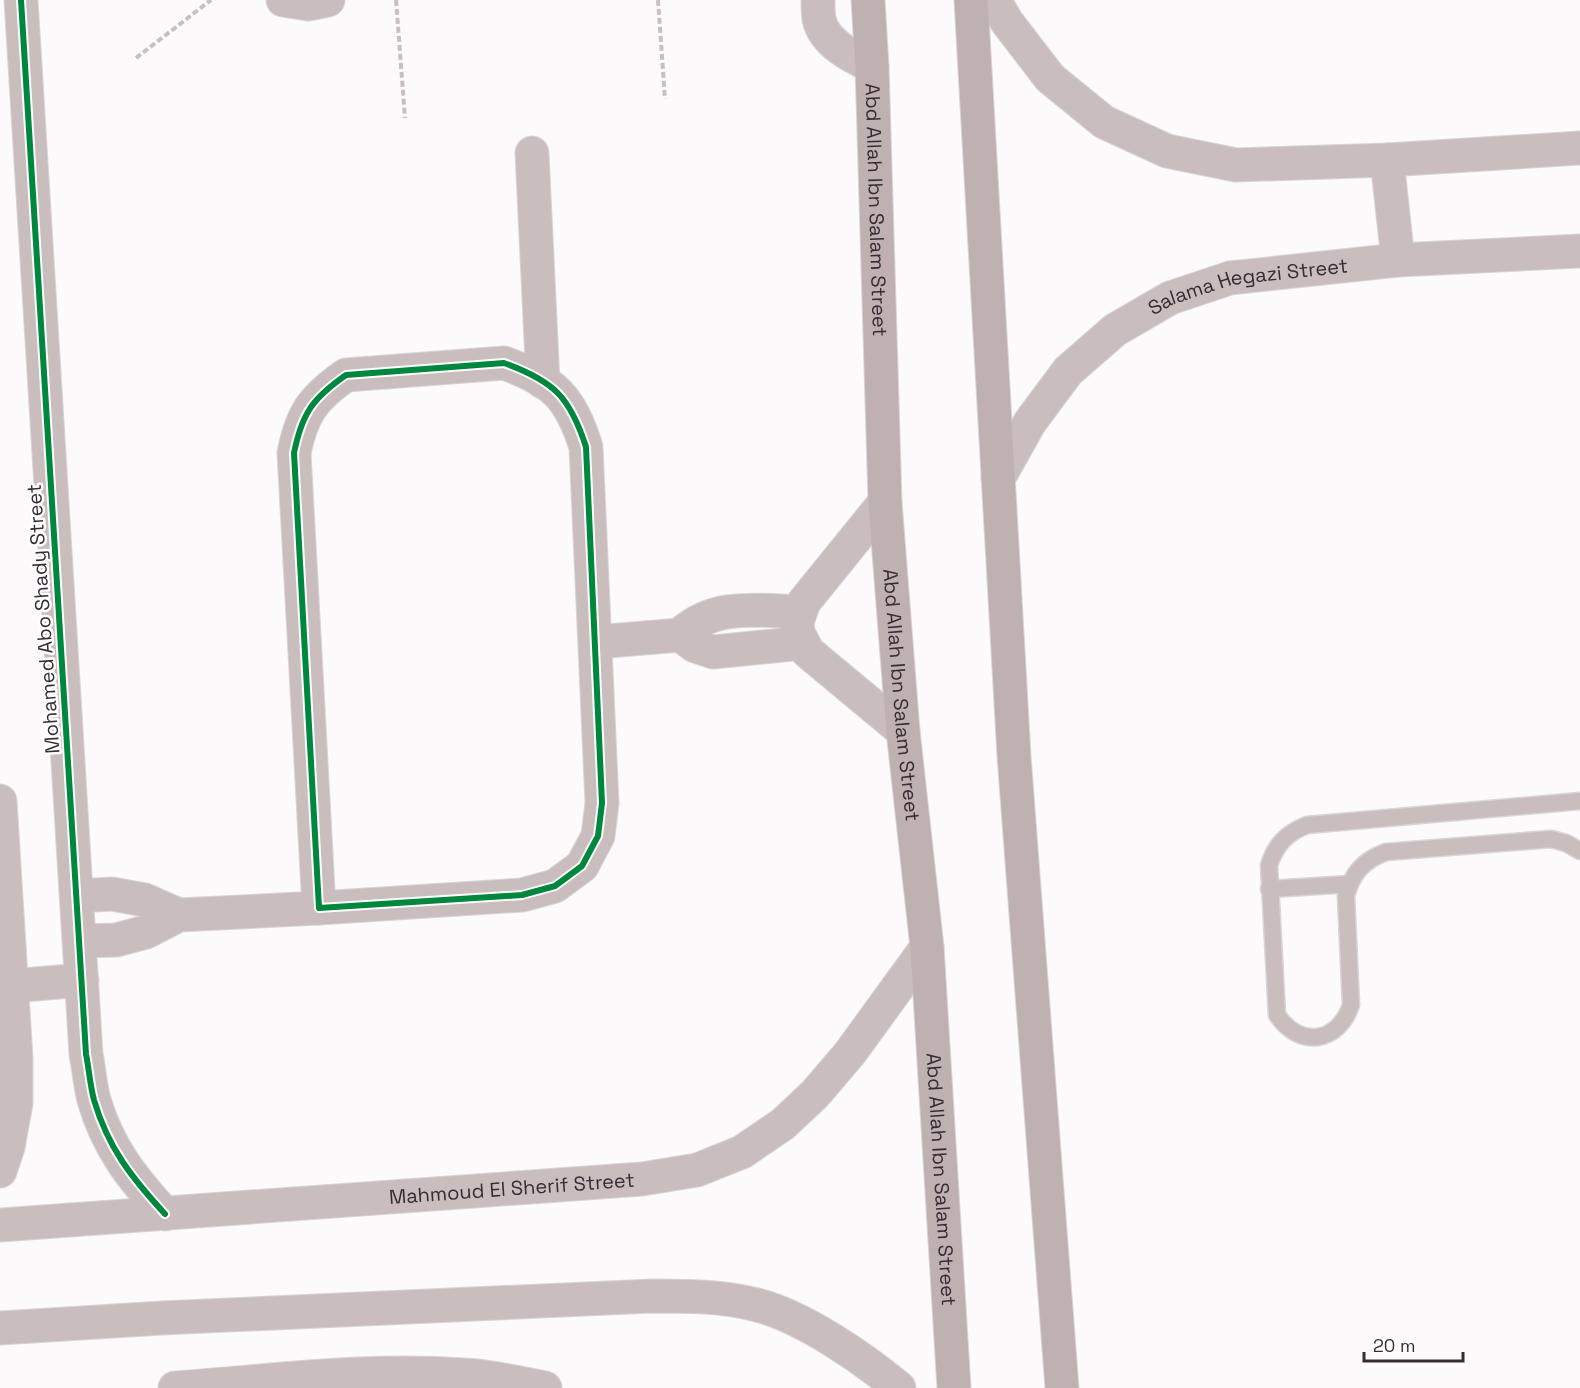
<svg xmlns="http://www.w3.org/2000/svg" width="1580" height="1388" font-family="'Space Grotesk',sans-serif">
<style>
.lines{fill:none;stroke-linecap:round;stroke-linejoin:round}
.service-casing{stroke:#d8d6d8;stroke-width:19}
.minor-casing{stroke:#d8d6d8;stroke-width:35}
.tertiary-casing{stroke:#d8d6d8;stroke-width:35}
.secondary-casing{stroke:#d8d6d8;stroke-width:35}
.path{stroke:#c7bfc0;stroke-width:4;stroke-dasharray:6 3;stroke-linecap:butt}
.service{stroke:#cabdbd;stroke-width:16}
.minor{stroke:#cabdbd;stroke-width:33}
.tertiary{stroke:#cabdbd;stroke-width:33}
.secondary{stroke:#bfb1b1;stroke-width:33}
.cycleway-casing{stroke:#fff;stroke-width:10}
.cycleway{stroke:#00873e;stroke-width:6}
.labels{text-anchor:middle;stroke-width:5;stroke-linejoin:round;paint-order:stroke}
.street-label{font-size:20px;fill:#352c35;stroke:#fff}
</style>
<rect width="100%" height="100%" fill="#fdfafc"/>
<g class="lines">
<defs>
<g id="service">
<path d="M1580,801L1307,825C1287,833 1276,844 1269,865L1277,1015C1300,1049 1338,1043 1351,1005L1346,896C1352,873 1364,860 1386,852L1551,839L1566,843L1580,851"/>
<polyline points="1269,889 1350,884"/>
</g>
<g id="minor">
<polyline points="283,0 308,4 328,0"/>
<path d="M818,0C818,6 818,13 819,19C824,43 852,57 872,66"/>
<polyline points="532,153 543,382"/>
<path d="M504,363C554,381 570,397 586,447L602,803L598,836L582,866L555,886L522,895L319,908L294,453C302,413 313,398 346,375Z"/>
<polyline points="885,502 804,602 797,622 798,633 808,652 903,731"/>
<path d="M680,635C713,603 757,610 800,612"/>
<polyline points="596,642 680,635 695,646 713,652 802,643"/>
<polyline points="77,896 112,894 145,900 179,915"/>
<polyline points="80,941 116,940 146,932 179,915 319,908"/>
<path d="M175,1388C271,1381 368,1368 464,1375C491,1376 518,1383 545,1388"/>
</g>
<g id="tertiary">
<path d="M21,0L86,1054C89,1069 90,1085 94,1100C108,1148 132,1178 165,1214"/>
<polyline points="994,0 1007,22 1050,78 1104,122 1167,151 1236,165 1387,160 1580,148"/>
<polyline points="1387,160 1398,260"/>
<path id="s1" d="M998,479L1030,422L1068,371L1115,330L1170,298L1230,278L1398,260L1580,251"/>
<polyline points="0,801 16,1058 16,1103 8,1147 0,1171"/>
<polyline points="12,986 82,980"/>
<path id="s2" d="M0,1225L642,1179L697,1170L742,1152L783,1124L815,1094L850,1053L927,947"/>
<path d="M0,1328L162,1318L652,1296C687,1296 723,1296 757,1305C802,1316 863,1358 899,1388"/>
</g>
<g id="secondary">
<path id="s3" d="M868,0L872,66L885,502L903,731L927,947L954,1388"/>
<polyline points="971,0 1014,756 1062,1388"/>
</g>
</defs>
<use href="#service" class="service-casing"/>
<use href="#minor" class="minor-casing"/>
<use href="#tertiary" class="tertiary-casing"/>
<use href="#secondary" class="secondary-casing"/>
<g class="path">
<polyline points="396,0 405,118"/>
<polyline points="658,0 665,99"/>
<polyline points="136,58 211,0"/>
</g>
<use href="#service" class="service"/>
<use href="#minor" class="minor"/>
<use href="#tertiary" class="tertiary"/>
<use href="#secondary" class="secondary"/>
<defs>
<g id="cycleway">
<path d="M21,0L86,1054C89,1069 90,1085 94,1100C108,1148 132,1178 165,1214"/>
<path d="M504,363C554,381 570,397 586,447L602,803L598,836L582,866L555,886L522,895L319,908L294,453C302,413 313,398 346,375Z"/>
</g>
</defs>
<use href="#cycleway" class="cycleway-casing"/>
<use href="#cycleway" class="cycleway"/>
</g>
<g class="labels">
<g class="street-label">
<text dy="7" stroke="none"><textPath href="#s3" startOffset="210">Abd Allah Ibn Salam Street</textPath></text>
<text dy="7" stroke="none"><textPath href="#s1" startOffset="334">Salama Hegazi Street</textPath></text>
<text transform="translate(43 619) rotate(-94)" y="7">Mohamed Abo Shady Street</text>
<text dy="7" stroke="none"><textPath href="#s3" startOffset="696">Abd Allah Ibn Salam Street</textPath></text>
<text dy="7" stroke="none"><textPath href="#s3" startOffset="1182">Abd Allah Ibn Salam Street</textPath></text>
<text dy="7" stroke="none"><textPath href="#s2" startOffset="513">Mahmoud El Sherif Street</textPath></text>
</g>
</g>
<path d="M1364 1352v9h99v-9" fill="none" stroke="#352c35" stroke-width="3"/>
<text x="1373" y="1352" font-size="18" fill="#352c35" stroke="#ffffff" stroke-width="4.5" paint-order="stroke">20 m</text>
</svg>
